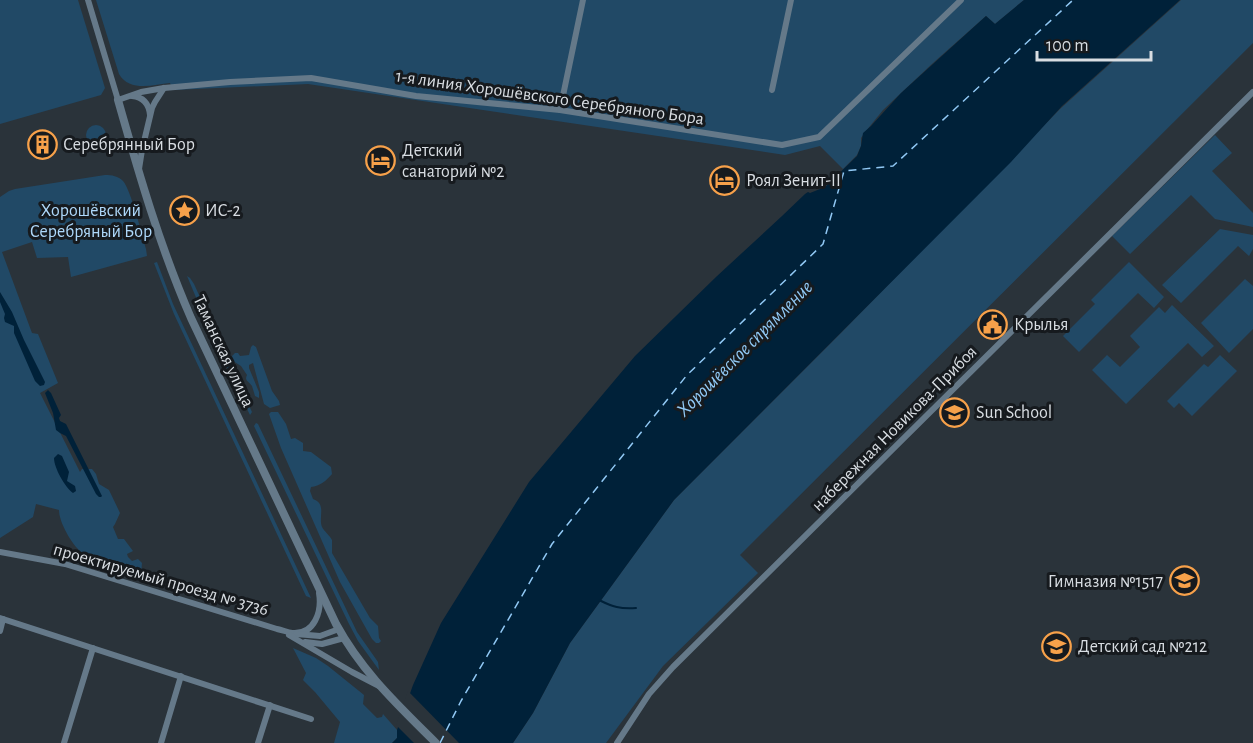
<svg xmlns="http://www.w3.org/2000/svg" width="1253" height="743" font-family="'Alegreya Sans',sans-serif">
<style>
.green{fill:#214966}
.water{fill:#002139}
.pier{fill:#2a333a}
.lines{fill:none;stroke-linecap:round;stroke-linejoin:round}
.stream{stroke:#002139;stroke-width:2}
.ferry{stroke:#91c9f5;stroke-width:1.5;stroke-dasharray:8 6;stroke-linecap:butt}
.minor{stroke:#657989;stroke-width:6}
.tertiary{stroke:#657989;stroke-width:8}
.labels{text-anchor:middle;stroke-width:6;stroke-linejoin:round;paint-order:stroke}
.street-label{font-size:18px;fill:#d8dde2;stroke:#161a1e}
.poi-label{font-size:18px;fill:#d8dde2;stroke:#161a1e;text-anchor:start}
.park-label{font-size:18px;fill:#aed8fa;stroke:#161a1e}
.water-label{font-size:20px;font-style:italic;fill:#91c9f5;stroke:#161a1e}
</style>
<rect width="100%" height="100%" fill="#2a333a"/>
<g class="green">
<polygon points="0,0 78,0 105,88 101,95 0,124"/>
<path d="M96,0H1024L995,24L986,16L933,63L883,110L866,131L861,138V146L857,155L843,169L820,146L785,155L308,84L173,90L170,83C153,85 129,92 119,74Z"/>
<polygon points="1181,0 1253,0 1253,43 740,555 758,573 663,666 606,743 513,743 533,713 570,643 674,500 842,332 1060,109"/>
<circle cx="96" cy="135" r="10"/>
<polygon points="1215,135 1232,153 1212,171 1253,213 1253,227 1215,219 1191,195 1130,254 1112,236"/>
<path d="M105,175C112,175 118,176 123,181C131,190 142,235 146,249L147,256L71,277L68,257L37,258L32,242L2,252L32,333L38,334L58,383L40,393L80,472L82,469H92L96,474L99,484L109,490L120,513L115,524L113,527L118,539H124L133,551L127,554L128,557L132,561L138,559L142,563L141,574C139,575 135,576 132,576C119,575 85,558 77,548C69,539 59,521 59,510L36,504L33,517L0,538V197L9,191L15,189Z"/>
<polygon points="1220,229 1253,235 1253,249 1249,256 1238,246 1181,303 1162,285"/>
<polygon points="157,262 173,304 311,598 306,596 174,314 154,263"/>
<polygon points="1129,262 1164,297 1154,308 1138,293 1079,352 1063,336 1095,304 1091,300"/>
<polygon points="187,276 190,278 194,284 224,350 222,353 219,352"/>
<polygon points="1245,279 1253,286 1253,329 1229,353 1201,323"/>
<polygon points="1172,305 1214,346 1202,357 1188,343 1126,404 1092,370 1107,355 1120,367 1140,347 1130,336 1159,307 1165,313"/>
<path d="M253,345L256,347L272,391L279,401L280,405L270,408L264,404L253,363L249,365V368L259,392V398L255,396C254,393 253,389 252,386C249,381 244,381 247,375L241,366L233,361L232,356L235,353H238L240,356L249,355L251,347Z"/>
<polygon points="1220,355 1237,371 1192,416 1179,403 1174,408 1167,401 1204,364 1208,367"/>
<polygon points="227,360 252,412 250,415 249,413 224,362"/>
<path d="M271,412H278L286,424L291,439L295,438L303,443V451L311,452L331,467L332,474C326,481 320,486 311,487L310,491L313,499C327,504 318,517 322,527C324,531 330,536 332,540V553L370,618L378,626L379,638L381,641L379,643H376L372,639L340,582L281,448L269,414Z"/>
<polygon points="256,423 258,424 357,632 378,662 379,670 358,641 349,624 254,426"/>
<polygon points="293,648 316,658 328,666 364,695 363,704 377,718 382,717 383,714 397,730 397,738 392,743 334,743 340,722 315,692 303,680 306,673"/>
</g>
<g class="water">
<polygon points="1024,0 1180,0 1062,106 1011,162 674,500 570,643 533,713 513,743 392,743 397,738 397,730 413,685 441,623 529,482 635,356 716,277 782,216 805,194 808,192 810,193 825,187 857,156 861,146 863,133 871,126 901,93 986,16 995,24"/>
<polygon points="0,292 12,312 24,340 45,382 44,385 40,386 35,381 14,333 14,326 5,322 4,318 5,314 0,302"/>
<polygon points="48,390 51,393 61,415 59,418 60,421 66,424 102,496 101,497 99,497 96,494 66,436 60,433 56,430 53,413 45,393"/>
<path d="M58,454L62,456L69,472L67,481L75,486L76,491L73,493C65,487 54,468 54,458Z"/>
</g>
<polygon class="pier" points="408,691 459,743 414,743 396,725"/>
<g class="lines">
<path class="stream" d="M599,600C613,607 620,609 636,608"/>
<polyline class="ferry" points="440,743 461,701 552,544 687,375 823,244 844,171 893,166 1073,0"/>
<g class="minor">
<polyline points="88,0 118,100 141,92 164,88 230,82 311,78 416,96 560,110 782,145 819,137 961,0"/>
<polyline points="772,90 791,0"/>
<path d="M132,96C143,97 149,104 150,115"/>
<polyline points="560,110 583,0"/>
<polyline points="139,169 142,150 152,108 155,102 164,88"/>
<path d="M0,552L65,564L277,629C282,630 287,632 292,633C315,635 322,611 319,593"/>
<polyline points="0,618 311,719"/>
<polyline points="0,631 3,619"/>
<polyline points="296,634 320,636 339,629"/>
<polyline points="289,635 352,672 379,686"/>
<polyline points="305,642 322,644 344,638"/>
<polyline points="64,743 93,648"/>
<polyline points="161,743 181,676"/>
<polyline points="258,743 270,705"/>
<polyline points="617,743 649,694 673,667 1253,92"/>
</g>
<path class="tertiary" d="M118,100C139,174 160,247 191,318L336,624C362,672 398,705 436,743"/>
</g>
<defs>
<symbol id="building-ring" viewBox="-11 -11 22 22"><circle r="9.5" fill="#161a1e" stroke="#f7a14a" stroke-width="1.5"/><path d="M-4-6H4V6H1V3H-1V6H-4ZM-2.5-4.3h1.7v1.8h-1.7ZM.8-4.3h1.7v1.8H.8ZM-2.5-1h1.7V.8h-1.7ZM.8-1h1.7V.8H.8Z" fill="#f7a14a"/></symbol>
<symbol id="hotel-ring" viewBox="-11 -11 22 22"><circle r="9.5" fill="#161a1e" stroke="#f7a14a" stroke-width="1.5"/><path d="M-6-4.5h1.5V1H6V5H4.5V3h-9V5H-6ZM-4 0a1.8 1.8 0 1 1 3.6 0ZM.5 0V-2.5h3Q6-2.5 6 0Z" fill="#f7a14a"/></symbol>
<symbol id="sight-ring" viewBox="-11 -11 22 22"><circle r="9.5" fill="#161a1e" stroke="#f7a14a" stroke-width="1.5"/><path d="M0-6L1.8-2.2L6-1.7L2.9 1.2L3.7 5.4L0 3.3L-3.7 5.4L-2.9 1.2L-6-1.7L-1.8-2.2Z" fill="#f7a14a"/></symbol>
<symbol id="civic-ring" viewBox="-11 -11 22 22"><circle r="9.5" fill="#161a1e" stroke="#f7a14a" stroke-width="1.5"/><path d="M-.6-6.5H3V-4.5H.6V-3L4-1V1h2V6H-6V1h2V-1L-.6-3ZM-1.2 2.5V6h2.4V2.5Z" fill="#f7a14a"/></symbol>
<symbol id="school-ring" viewBox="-11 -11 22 22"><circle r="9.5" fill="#161a1e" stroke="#f7a14a" stroke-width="1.5"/><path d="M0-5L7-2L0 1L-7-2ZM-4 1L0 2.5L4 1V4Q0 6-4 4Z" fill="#f7a14a"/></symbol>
</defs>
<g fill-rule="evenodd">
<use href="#building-ring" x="26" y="128" width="33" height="33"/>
<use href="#hotel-ring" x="364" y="144" width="33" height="33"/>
<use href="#hotel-ring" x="708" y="164" width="33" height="33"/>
<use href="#sight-ring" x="168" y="194" width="33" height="33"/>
<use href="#civic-ring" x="976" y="308" width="33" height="33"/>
<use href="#school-ring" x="938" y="396" width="33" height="33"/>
<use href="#school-ring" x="1168" y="564" width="33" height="33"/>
<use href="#school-ring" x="1040" y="630" width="33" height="33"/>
</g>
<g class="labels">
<g class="street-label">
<text transform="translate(550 97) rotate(8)" y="6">1-я линия Хорошёвского Серебряного Бора</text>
<text transform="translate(224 351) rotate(65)" y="6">Таманская улица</text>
<text transform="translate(894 428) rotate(-45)" y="6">набережная Новикова-Прибоя</text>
<text transform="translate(161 579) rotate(16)" y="6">проектируемый проезд № 3736</text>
</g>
<g class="poi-label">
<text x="63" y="150">Серебрянный Бор</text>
<text x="402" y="156">Детский<tspan x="402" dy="21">санаторий №2</tspan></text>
<text x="746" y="186">Роял Зенит-II</text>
<text x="205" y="216">ИС-2</text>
<text x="1014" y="330">Крылья</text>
<text x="976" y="418">Sun School</text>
<text x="1163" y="587" text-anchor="end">Гимназия №1517</text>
<text x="1078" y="652">Детский сад №212</text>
</g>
<g class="park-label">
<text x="91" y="216">Хорошёвский<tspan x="91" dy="21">Серебряный Бор</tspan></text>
</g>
<g class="water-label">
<text transform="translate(744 348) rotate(-45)" y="7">Хорошёвское спрямление</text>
</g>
</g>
<path d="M1037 51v9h114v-9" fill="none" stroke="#d8dde2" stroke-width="3"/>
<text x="1046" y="51" font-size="18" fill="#d8dde2" stroke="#161a1e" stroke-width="4.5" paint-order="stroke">100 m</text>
</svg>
